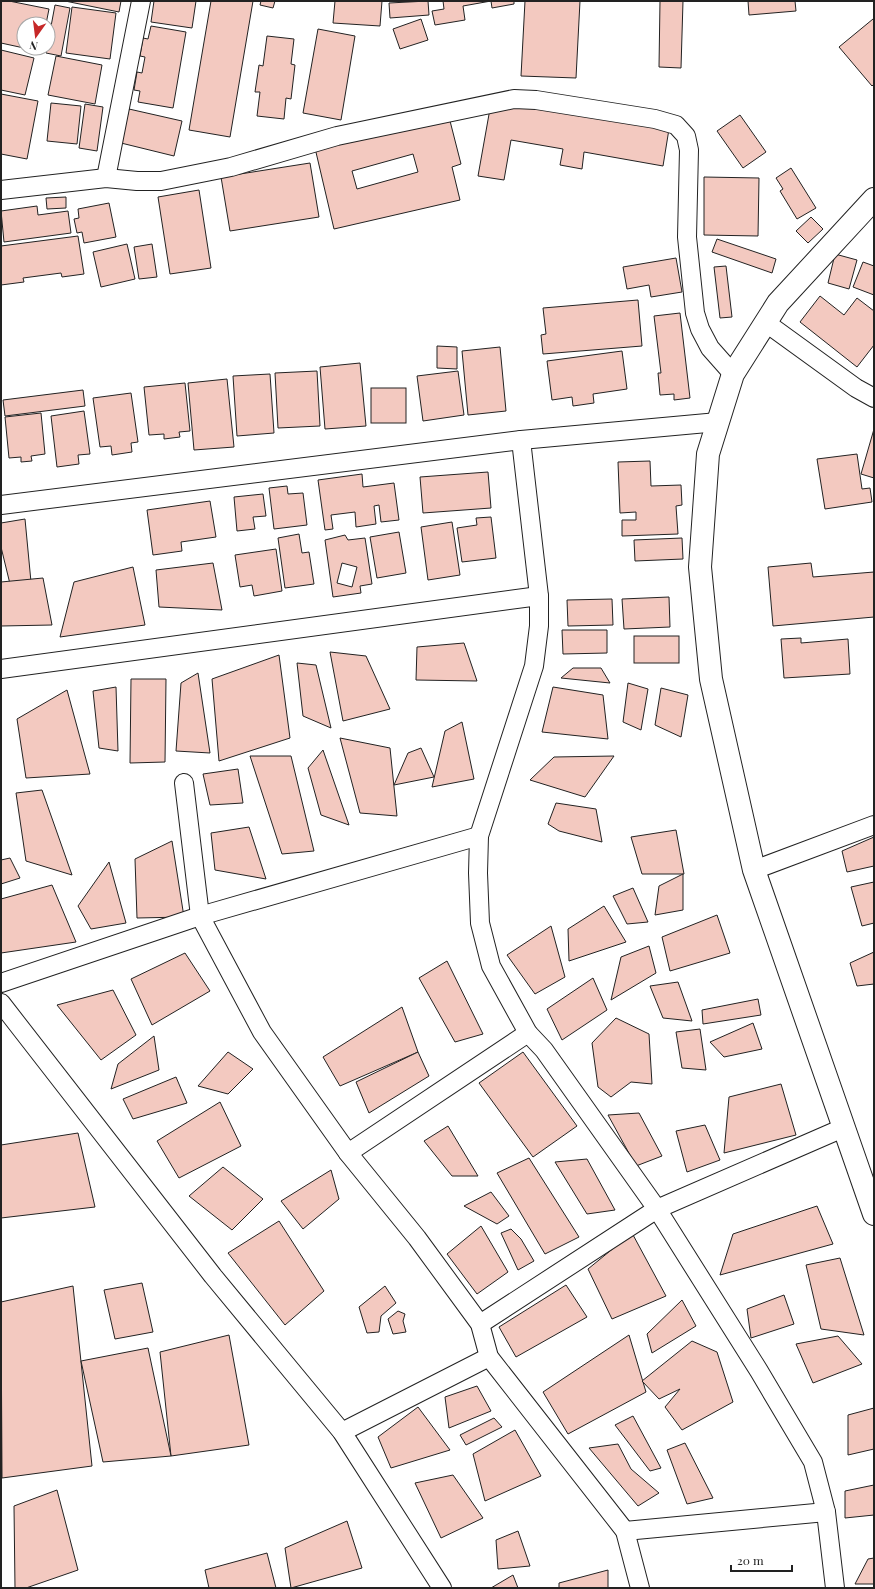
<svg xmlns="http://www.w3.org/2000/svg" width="875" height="1589" font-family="'Playfair Display',serif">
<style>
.building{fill:#f3c9c0;stroke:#222;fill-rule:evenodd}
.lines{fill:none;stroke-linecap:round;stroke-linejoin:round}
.street-casing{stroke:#222;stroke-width:20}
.secondary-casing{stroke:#222;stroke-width:24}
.street{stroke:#fff;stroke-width:18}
.secondary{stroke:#fff;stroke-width:22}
</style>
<rect width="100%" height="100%" fill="#fff"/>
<g class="building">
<polygon points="1,1 9,1 49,9 46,24 24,24 24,48 1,43"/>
<polygon points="65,1 121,1 119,12"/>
<polygon points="154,1 196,1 192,28 151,22"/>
<polygon points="211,1 253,1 230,137 189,130"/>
<polygon points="261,1 275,1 273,8 260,5"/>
<polygon points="335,1 382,1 380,26 333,23"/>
<polygon points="428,1 429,15 390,18 389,3"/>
<polygon points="443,1 491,1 463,6 465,20 435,25 432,11 444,9"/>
<polygon points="491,1 514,1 514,4 492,8"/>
<polygon points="525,1 580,1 576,78 521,76"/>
<polygon points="660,1 683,1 681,68 659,67"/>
<polygon points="748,1 795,1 796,11 749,15"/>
<polygon points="55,5 70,8 61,56 46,53"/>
<polygon points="72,7 116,13 110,59 66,53"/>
<polygon points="421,19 428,40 400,49 393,29"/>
<polygon points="873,19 874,20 874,84 872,86 839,47"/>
<polygon points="151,26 186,32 173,108 138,102 140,91 134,90 137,72 142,73 145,57 140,56 143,38 148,39"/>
<polygon points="318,29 355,36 341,120 303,113"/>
<polygon points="267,36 294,39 291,64 295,65 291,99 286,98 284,119 257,116 260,92 255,92 259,65 263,66"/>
<polygon points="25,48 41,48 40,51"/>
<polygon points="1,50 34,58 25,95 1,90"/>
<polygon points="56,56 102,65 95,104 48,95"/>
<polygon points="1,94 38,101 27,159 1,154"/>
<polygon points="51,103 81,106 77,144 47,141"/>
<polygon points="491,103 513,103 669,129 663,166 584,152 582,169 560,165 563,149 511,140 504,180 478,176"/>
<polygon points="85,104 103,107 97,151 79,148"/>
<polygon points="129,109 182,121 174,156 121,143"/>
<polygon points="740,115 766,152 743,168 717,131"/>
<path d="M449,117L461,164L452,167L460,200L334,229L315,148ZM413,154L418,172L357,189L352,171Z"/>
<polygon points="310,163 319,217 230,231 221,177"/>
<polygon points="791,168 816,208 797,219 780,191 783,189 776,178"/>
<polygon points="704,177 759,178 758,236 704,235"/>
<polygon points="199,190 211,268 170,274 158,197"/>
<polygon points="66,197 66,208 47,209 46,198"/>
<polygon points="109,203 116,237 84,243 82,232 77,233 74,219 79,218 78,209"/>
<polygon points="37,206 38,215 68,211 71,233 4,242 1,211"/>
<polygon points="811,217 823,229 808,243 796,231"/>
<polygon points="78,236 84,274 62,277 61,273 23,278 24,282 1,285 1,246"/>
<polygon points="717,239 776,259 772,273 712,252"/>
<polygon points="127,244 135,279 101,287 93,252"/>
<polygon points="152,244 157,277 139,279 134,247"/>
<polygon points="835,254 857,260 849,289 828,283"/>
<polygon points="676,258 682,292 651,297 649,285 627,289 623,267"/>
<polygon points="863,262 874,266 874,295 853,287"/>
<polygon points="726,266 732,317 720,318 714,267"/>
<polygon points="820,296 844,315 857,298 874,311 874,345 857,367 800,322"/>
<polygon points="638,300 642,346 543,354 541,335 546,334 543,308"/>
<polygon points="680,313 690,398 674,400 674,394 660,395 658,373 661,373 654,316"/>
<polygon points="437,346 457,347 457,369 437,368"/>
<polygon points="500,347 506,411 468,415 462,351"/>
<polygon points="622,351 627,389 593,394 594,403 573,406 572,397 552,400 547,361"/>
<polygon points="360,363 366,426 325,429 320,367"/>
<polygon points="317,371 320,426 278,428 275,373"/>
<polygon points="458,371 464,415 423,421 417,376"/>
<polygon points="270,374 274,433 237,436 233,376"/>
<polygon points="227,379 234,447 194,450 188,383"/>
<polygon points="185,383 190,431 179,432 180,437 164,439 164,434 149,435 144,387"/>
<rect x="371" y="388" width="35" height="35"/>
<polygon points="83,390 85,406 5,416 3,400"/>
<polygon points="131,393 138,442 131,443 132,452 112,455 111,446 100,447 93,398"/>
<polygon points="84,411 90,454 78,455 79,464 57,467 51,416"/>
<polygon points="41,413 45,454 31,456 32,461 21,462 21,457 9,458 5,417"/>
<polygon points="874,429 874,478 861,474"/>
<polygon points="857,454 862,489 870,488 872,502 825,509 817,459"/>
<polygon points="650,461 651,486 681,485 682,505 676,506 678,534 622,536 622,520 636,520 636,512 620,513 618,462"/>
<polygon points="488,472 491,508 423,513 420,477"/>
<polygon points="362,474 363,487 394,483 399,520 381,522 379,505 374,506 376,524 356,527 355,512 331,515 333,529 325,530 318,480"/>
<polygon points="287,486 288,494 303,493 307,525 274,529 269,488"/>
<polygon points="263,494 266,516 253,517 255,529 237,531 234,497"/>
<polygon points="210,501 216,537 181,542 182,551 153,555 147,510"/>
<polygon points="491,517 496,558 462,562 457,528 477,525 476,518"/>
<polygon points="25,519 31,582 10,584 1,547 1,523"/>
<polygon points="452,522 460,575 428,580 421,527"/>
<polygon points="399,532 406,573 377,578 370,537"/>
<polygon points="299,534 302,553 309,552 314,584 285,588 278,538"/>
<path d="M345,535L348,540L365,538L372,584L360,586L361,593L333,597L325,540ZM342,563L357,567L352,587L337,583Z"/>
<polygon points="682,538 683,559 635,561 634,540"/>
<polygon points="276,549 282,591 254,596 252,585 240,587 235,555"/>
<polygon points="213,563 222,610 159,607 156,570"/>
<polygon points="811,563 813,577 874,572 874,617 773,626 768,567"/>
<polygon points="133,567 145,625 60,637 74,582"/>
<polygon points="43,578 52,625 1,626 1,582"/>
<polygon points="669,597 670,627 624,629 622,599"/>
<polygon points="612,599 613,625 568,626 567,600"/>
<polygon points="562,630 607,630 607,653 563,654"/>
<rect x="634" y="636" width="45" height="27"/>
<polygon points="801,638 801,643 848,639 850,674 784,678 781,639"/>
<polygon points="464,643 477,681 416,680 417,647"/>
<polygon points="330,652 366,656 390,709 343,721"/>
<polygon points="279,655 290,738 219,761 212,679"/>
<polygon points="297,663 316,665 331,728 303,716"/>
<polygon points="573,668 601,668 610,683 561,678"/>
<polygon points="198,673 210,753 176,751 181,683"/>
<polygon points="131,679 166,679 165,762 130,763"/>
<polygon points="628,683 648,689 641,730 623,722"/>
<polygon points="116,687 118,751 99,748 93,691"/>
<polygon points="553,687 603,695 608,739 542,732"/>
<polygon points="661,688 688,695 681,737 655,725"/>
<polygon points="67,690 90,774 26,778 17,719"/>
<polygon points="462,722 474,779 432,787 445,731"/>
<polygon points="340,738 390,748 397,816 360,813"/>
<polygon points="421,748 434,777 394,785 408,753"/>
<polygon points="323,750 349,825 321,815 308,768"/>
<polygon points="250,756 291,756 314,851 282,854"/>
<polygon points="614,756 585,797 530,780 554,757"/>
<polygon points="238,769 243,803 210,805 203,774"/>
<polygon points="42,790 72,875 26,861 16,793"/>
<polygon points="556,803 596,809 602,842 559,831 548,824"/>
<polygon points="249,827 266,879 215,870 211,833"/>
<polygon points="676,830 684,874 642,874 631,837"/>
<polygon points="874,837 874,866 847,872 842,851"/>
<polygon points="172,841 184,917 137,918 135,859"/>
<polygon points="10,858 20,878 1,884 1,860"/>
<polygon points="109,862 126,923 91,929 78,906"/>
<polygon points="683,874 683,910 655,915 659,886"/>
<polygon points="874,882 874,923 862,926 851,887"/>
<polygon points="52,885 76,942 1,953 1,899"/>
<polygon points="633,888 648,922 627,924 613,896"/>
<polygon points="604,906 626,942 569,961 568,929"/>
<polygon points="717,915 730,953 670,971 662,937"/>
<polygon points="551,926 565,977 535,994 507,955"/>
<polygon points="649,946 656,973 611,1000 621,957"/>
<polygon points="874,952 874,984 857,986 850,963"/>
<polygon points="185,953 210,991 152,1025 131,979"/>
<polygon points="447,961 483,1034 455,1042 419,978"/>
<polygon points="593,978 607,1010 562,1040 547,1009"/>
<polygon points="678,982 692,1021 663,1018 650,986"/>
<polygon points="113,990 136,1035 101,1060 57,1005"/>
<polygon points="758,999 761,1015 703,1024 702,1010"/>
<polygon points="402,1007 418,1052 340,1086 323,1057"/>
<polygon points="616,1018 649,1034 652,1084 631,1082 611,1097 598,1087 592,1043"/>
<polygon points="753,1023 762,1049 724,1057 710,1042"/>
<polygon points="700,1029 706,1070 682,1068 676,1032"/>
<polygon points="154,1036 159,1070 111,1089 118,1064"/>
<polygon points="228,1052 253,1069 228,1094 198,1086"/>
<polygon points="418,1052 429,1076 369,1113 356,1082"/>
<polygon points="523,1052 577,1126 533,1157 479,1083"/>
<polygon points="176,1077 187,1103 133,1119 123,1099"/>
<polygon points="781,1084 796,1135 724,1153 729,1097"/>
<polygon points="220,1102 241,1146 179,1178 157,1141"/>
<polygon points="639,1113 662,1156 636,1166 608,1115"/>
<polygon points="705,1125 720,1160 687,1172 676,1131"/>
<polygon points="448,1126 478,1176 452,1176 424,1141"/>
<polygon points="78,1133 95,1207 1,1218 1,1145"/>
<polygon points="529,1158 579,1237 545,1254 497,1173"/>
<polygon points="587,1159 615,1210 587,1214 555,1162"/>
<polygon points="223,1167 263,1199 232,1230 189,1196"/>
<polygon points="331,1170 339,1199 303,1229 281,1201"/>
<polygon points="491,1192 509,1216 497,1224 464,1206"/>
<polygon points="817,1206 833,1244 720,1275 733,1234"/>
<polygon points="279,1221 324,1291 285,1325 228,1253"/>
<polygon points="481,1226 508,1272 477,1294 447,1254"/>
<polygon points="511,1229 521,1239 534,1261 518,1270 501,1233"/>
<polygon points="632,1233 666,1296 612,1319 588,1269"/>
<polygon points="840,1258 864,1335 821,1329 806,1265"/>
<polygon points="142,1283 153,1332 115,1339 104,1290"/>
<polygon points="566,1285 587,1317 516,1357 499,1327"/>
<polygon points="73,1286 92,1466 2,1478 1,1302"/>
<polygon points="385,1286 396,1303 381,1316 379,1332 367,1333 359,1307"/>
<polygon points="784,1295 794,1324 751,1338 747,1309"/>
<polygon points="682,1300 696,1326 652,1353 647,1334"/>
<polygon points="398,1311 405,1314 403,1321 406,1332 393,1334 388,1319"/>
<polygon points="229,1335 249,1445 171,1456 160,1352"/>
<polygon points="629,1335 646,1392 568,1434 543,1392"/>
<polygon points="838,1336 862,1364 813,1383 796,1344"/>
<polygon points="692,1341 717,1352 733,1402 682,1430 665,1407 680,1389 659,1399 642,1381"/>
<polygon points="148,1348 171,1456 103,1462 81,1361"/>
<polygon points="477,1386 491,1411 449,1428 445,1397"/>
<polygon points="418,1407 450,1450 391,1468 378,1437"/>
<polygon points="874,1408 874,1449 848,1455 848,1415"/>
<polygon points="633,1416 661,1468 650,1471 615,1425"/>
<polygon points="494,1418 502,1427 466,1445 460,1435"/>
<polygon points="515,1430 541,1476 485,1501 473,1454"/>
<polygon points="685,1443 713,1498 687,1504 667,1450"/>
<polygon points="618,1444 631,1469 659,1493 638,1506 589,1448"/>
<polygon points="453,1475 483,1518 441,1538 415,1483"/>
<polygon points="874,1485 874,1515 845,1518 845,1491"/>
<polygon points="57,1490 78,1570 26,1588 15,1588 14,1506"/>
<polygon points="347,1521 362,1568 291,1588 285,1548"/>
<polygon points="518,1531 530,1566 498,1569 496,1540"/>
<polygon points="267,1553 276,1588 209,1588 205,1570"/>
<polygon points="874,1558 874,1584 855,1584 868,1559"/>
<polygon points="608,1570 608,1588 559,1588 559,1583"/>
<polygon points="513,1575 518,1588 491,1588"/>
</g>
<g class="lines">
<defs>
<g id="street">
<polyline points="106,178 141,1"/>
<polyline points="1,190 106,178 137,181 161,181 231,167 337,136 514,99 536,100 655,119 676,125 686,136 689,150 687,237 695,313 700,329 710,348 733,374"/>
<polyline points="765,322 856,388 874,398"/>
<polyline points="521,440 539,596 539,626 534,666 479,836 478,873 480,923 491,966 528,1033 544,1050 657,1209 759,1371 813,1462 826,1512 835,1588"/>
<polyline points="1,505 521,440 718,422"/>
<polyline points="1,669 539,596"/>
<polyline points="184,783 200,916 262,1032 348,1153 417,1238 480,1324 489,1357 625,1531 640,1588"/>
<polyline points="754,870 874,825"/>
<polyline points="1,983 200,916 479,836"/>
<polyline points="1,1003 213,1276 342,1432 442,1588"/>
<polyline points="348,1153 528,1033"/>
<polyline points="480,1324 657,1209 843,1128"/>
<polyline points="342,1432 489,1357"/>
<polyline points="625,1531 826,1512"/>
</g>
<polyline id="secondary" points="874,199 778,303 733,374 708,454 700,567 711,679 754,870 874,1214"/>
</defs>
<use href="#street" class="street-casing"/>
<use href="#secondary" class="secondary-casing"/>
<use href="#street" class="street"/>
<use href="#secondary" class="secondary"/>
</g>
<rect width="875" height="1589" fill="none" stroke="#222222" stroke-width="4"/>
<g transform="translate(36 36) rotate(194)"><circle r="19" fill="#ffffff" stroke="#a7a7a7"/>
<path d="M0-3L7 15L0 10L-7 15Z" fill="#c62828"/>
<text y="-6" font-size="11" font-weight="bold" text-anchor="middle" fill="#222222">N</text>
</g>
<path d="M731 1565v6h61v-6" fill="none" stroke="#222222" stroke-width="2"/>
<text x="737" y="1565" font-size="12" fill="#222222" stroke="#ffffff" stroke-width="3" paint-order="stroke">20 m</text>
</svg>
